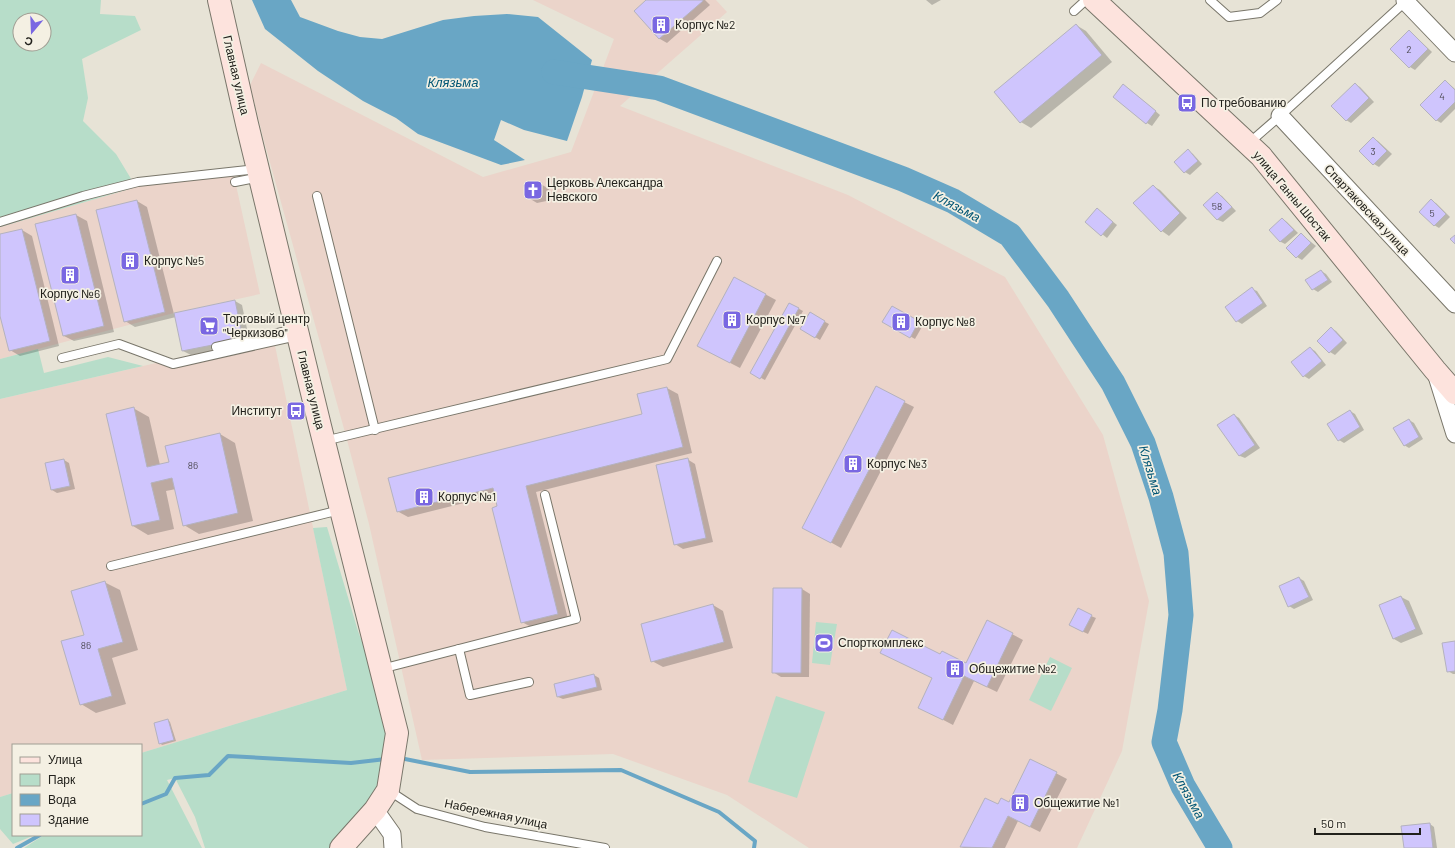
<svg xmlns="http://www.w3.org/2000/svg" width="1455" height="848" font-family="Barlow,sans-serif">
<style>
.education{fill:#ebd4ca}
.green{fill:#b7ddc9;fill-rule:evenodd}
.water{fill:#69a6c5}
.shadow{fill:#0003}
.lines{fill:none;stroke-linecap:round;stroke-linejoin:round}
.stream{stroke:#69a6c5;stroke-width:4}
.river{stroke:#69a6c5;stroke-width:25}
.building{fill:#cfc5fd;stroke:#b4b2be}
.lane-casing{stroke:#79766a;stroke-width:10}
.street-casing{stroke:#79766a;stroke-width:19}
.secondary-casing{stroke:#79766a;stroke-width:24}
.lane{stroke:#fff;stroke-width:8}
.street{stroke:#fff;stroke-width:17}
.secondary{stroke:#fde3dd;stroke-width:22}
.labels{text-anchor:middle;stroke-width:3.5;stroke-linejoin:round;paint-order:stroke}
.number-label{font-size:10px;fill:#4d4a54}
.poi-label{font-size:12px;fill:#22211c;stroke:#f4f0e3;text-anchor:start}
.street-label{font-size:12px;fill:#22211c;stroke:#f4f0e3}
.water-label{font-size:13px;font-style:italic;fill:#005574;stroke:#f4f0e3}
</style>
<rect width="100%" height="100%" fill="#e7e3d6"/>
<g class="education">
<polygon points="533,0 716,0 727,12 620,106 848,195 1005,277 1103,435 1149,601 1122,751 1077,848 809,848 727,795 613,754 422,760 369,524 346,436 264,141 250,85 261,63 483,177 571,152 614,39"/>
<polygon points="234,176 260,294 174,313 0,359 0,227 136,187"/>
<polygon points="273,336 347,690 141,753 141,745 13,745 13,793 0,797 0,399"/>
</g>
<g class="green">
<path d="M0,0H101L100,14L135,16L141,30L82,59L88,98L83,121L116,154L136,187L0,227ZM20,20H44V44H20Z"/>
<polygon points="38,349 44,373 108,357 143,366 0,399 0,359"/>
<polygon points="327,527 358,631 397,733 388,790 340,848 205,848 195,817 175,778 167,780 202,848 24,848 44,835 141,835 141,753 347,690 313,528"/>
<polygon points="816,622 837,624 830,665 812,663"/>
<polygon points="1050,657 1072,668 1051,711 1029,700"/>
<polygon points="776,696 825,712 797,798 748,782"/>
<polygon points="13,793 13,835 35,835 13,844 0,829 0,797"/>
</g>
<polygon class="water" points="252,0 291,0 300,17 338,31 360,37 382,39 443,20 474,16 507,14 538,17 592,60 582,97 567,141 524,130 501,120 494,140 525,160 501,165 418,134 396,118 363,101 318,71 265,29"/>
<g class="shadow">
<polygon points="648,0 705,0 710,5 667,43 660,39 635,11"/>
<polygon points="926,0 941,0 932,5"/>
<polygon points="1076,25 1086,31 1112,62 1031,128 1021,122"/>
<polygon points="1409,32 1414,35 1432,52 1415,70 1410,67 1392,49"/>
<polygon points="1446,81 1455,89 1455,109 1441,123 1436,120"/>
<polygon points="1355,84 1360,87 1374,102 1351,123 1346,120"/>
<polygon points="1128,88 1160,115 1152,126 1147,123"/>
<polygon points="1373,138 1378,141 1392,154 1379,167 1374,164 1360,151"/>
<polygon points="1188,151 1193,154 1202,164 1190,175 1185,172 1175,162"/>
<polygon points="539,183 549,189 551,200 537,203 527,197"/>
<polygon points="1153,186 1160,190 1187,218 1169,236 1162,231 1135,203"/>
<polygon points="1217,193 1222,196 1236,211 1223,222 1218,220 1204,205"/>
<polygon points="137,201 147,207 174,314 235,301 242,305 250,343 191,355 183,351 176,317 135,327 125,321"/>
<polygon points="1431,201 1436,203 1450,217 1439,228 1434,225"/>
<polygon points="1097,209 1117,225 1107,238 1087,222"/>
<polygon points="76,215 87,221 114,332 74,341 64,336 37,225"/>
<polygon points="1283,219 1287,222 1298,233 1285,244 1281,242 1270,230"/>
<polygon points="22,230 32,236 59,346 20,356 10,350 0,311 0,235"/>
<polygon points="1301,234 1316,246 1302,260 1297,257"/>
<polygon points="1321,271 1326,274 1332,282 1318,292 1313,289"/>
<polygon points="735,278 776,300 740,368 709,352"/>
<polygon points="1252,289 1257,291 1267,306 1242,324 1237,321 1226,307"/>
<polygon points="790,304 803,311 765,380 752,373"/>
<polygon points="892,307 923,325 915,339 884,322"/>
<polygon points="810,314 829,324 820,340 802,329"/>
<polygon points="1331,328 1336,331 1347,343 1335,355 1330,352 1319,341"/>
<polygon points="1310,348 1315,351 1326,365 1309,379 1304,376"/>
<polygon points="667,388 678,394 692,453 536,492 568,619 533,628 522,622 496,495 408,517 397,511 643,415 638,395"/>
<polygon points="904,402 914,407 841,548 814,533"/>
<polygon points="133,408 149,417 160,465 170,463 220,434 235,443 253,521 199,534 184,525 176,489 166,491 174,529 148,535 133,526 107,415"/>
<polygon points="1350,411 1355,414 1364,430 1344,443 1339,440"/>
<polygon points="1234,415 1239,418 1260,448 1245,458 1240,456 1219,425"/>
<polygon points="1409,420 1414,423 1423,439 1409,448 1404,445"/>
<polygon points="687,459 695,464 713,542 683,549 675,544"/>
<polygon points="64,460 69,463 75,489 57,493 52,490 46,464"/>
<polygon points="1299,578 1304,581 1313,600 1294,609 1289,606"/>
<polygon points="104,582 120,590 138,650 112,658 126,704 96,713 81,704 85,635"/>
<polygon points="774,589 802,589 810,594 809,677 781,677 773,672"/>
<polygon points="1401,597 1409,601 1423,634 1401,643 1394,639"/>
<polygon points="713,605 723,611 733,648 663,667 652,661"/>
<polygon points="1091,616 1096,618 1088,634 1075,628"/>
<polygon points="987,621 1023,640 997,692 974,681 953,725 930,713 933,679 941,655 967,664"/>
<polygon points="1455,642 1455,674 1453,674 1448,671"/>
<polygon points="594,675 599,678 602,690 563,699 558,697"/>
<polygon points="168,720 170,722 176,741 162,745 160,743"/>
<polygon points="1031,760 1067,779 1040,832 1018,821 1005,848 964,848 961,847 998,805 1009,803"/>
<polygon points="1430,824 1434,827 1437,848 1405,848"/>
</g>
<g class="lines">
<g class="stream">
<polyline points="400,758 470,772 621,770 719,812 755,841 754,848"/>
<polyline points="141,804 166,794 175,778 209,775 228,756 351,763 386,759"/>
<polyline points="17,848 40,835"/>
</g>
<polyline class="river" points="554,72 659,88 903,179 953,201 1010,235 1058,299 1113,383 1143,443 1161,497 1176,553 1181,615 1170,710 1164,742 1183,786 1220,848"/>
</g>
<g class="building">
<polygon points="646,0 703,0 703,1 659,39 634,11"/>
<polygon points="1076,24 1102,55 1020,123 994,92"/>
<polygon points="1409,30 1428,49 1409,68 1390,49"/>
<polygon points="1445,80 1455,90 1455,102 1436,121 1420,105"/>
<polygon points="1355,83 1369,98 1346,121 1331,106"/>
<polygon points="1123,84 1156,111 1146,124 1113,97"/>
<polygon points="1373,137 1387,151 1373,165 1359,151"/>
<polygon points="1188,149 1198,161 1184,173 1174,162"/>
<polygon points="539,182 541,195 526,198 524,185"/>
<polygon points="1153,185 1180,213 1161,232 1133,203"/>
<polygon points="1217,192 1232,207 1217,220 1203,205"/>
<polygon points="1431,199 1446,214 1434,226 1419,212"/>
<polygon points="137,200 165,312 124,322 96,210"/>
<polygon points="1097,208 1113,222 1101,236 1085,222"/>
<polygon points="76,214 104,326 63,336 35,224"/>
<polygon points="1282,218 1294,230 1280,242 1269,230"/>
<polygon points="22,229 50,341 9,351 0,316 0,234"/>
<polygon points="1301,233 1311,243 1296,258 1286,248"/>
<polygon points="1455,235 1455,244 1450,239"/>
<polygon points="1321,270 1328,280 1312,290 1305,280"/>
<polygon points="734,277 766,294 730,363 697,346"/>
<polygon points="1252,287 1263,303 1236,322 1225,307"/>
<polygon points="235,300 243,339 182,351 174,313"/>
<polygon points="789,303 799,308 760,379 750,373"/>
<polygon points="892,306 919,321 910,338 882,322"/>
<polygon points="810,312 825,321 815,338 800,329"/>
<polygon points="1331,327 1343,340 1329,353 1317,341"/>
<polygon points="1310,347 1322,361 1303,377 1291,362"/>
<polygon points="876,386 905,401 831,543 802,528"/>
<polygon points="667,387 683,447 526,486 558,614 521,623 492,508 497,506 493,488 397,512 388,478 642,414 637,394"/>
<polygon points="134,407 147,467 169,462 165,446 220,433 238,513 183,526 172,478 151,483 160,520 132,526 106,414"/>
<polygon points="1350,410 1360,427 1338,441 1327,424"/>
<polygon points="1234,414 1255,445 1239,456 1217,425"/>
<polygon points="1409,419 1419,437 1404,446 1393,428"/>
<polygon points="688,458 706,538 674,545 656,465"/>
<polygon points="64,459 70,486 51,490 45,463"/>
<polygon points="1299,577 1309,597 1288,607 1279,586"/>
<polygon points="105,581 123,642 98,649 112,696 80,705 61,641 84,635 71,591"/>
<polygon points="773,588 802,588 801,673 772,673"/>
<polygon points="1401,596 1416,629 1393,639 1379,605"/>
<polygon points="713,604 724,642 651,662 641,624"/>
<polygon points="1078,608 1092,615 1083,632 1069,625"/>
<polygon points="987,620 1013,633 987,687 964,676 943,720 918,708 932,678 880,653 892,630 940,654 942,651 966,663"/>
<polygon points="1455,641 1455,671 1447,672 1442,643"/>
<polygon points="594,674 597,687 557,697 554,684"/>
<polygon points="168,719 174,740 159,744 154,723"/>
<polygon points="1030,759 1057,772 1030,827 1008,816 992,848 960,847 985,798 998,804 1001,798 1009,802"/>
<polygon points="1430,823 1433,848 1404,848 1401,826"/>
</g>
<g class="lines">
<defs>
<g id="lane">
<polyline points="1210,0 1229,17 1260,13 1277,0"/>
<polyline points="1074,11 1086,0"/>
<polyline points="1249,143 1280,116 1406,1"/>
<polyline points="235,182 260,177"/>
<polyline points="317,196 375,430"/>
<polyline points="0,222 83,196 138,182 257,169"/>
<polyline points="216,347 295,329"/>
<polyline points="62,358 119,344 173,364 297,336"/>
<polyline points="324,441 667,359 717,261"/>
<polyline points="111,566 340,510"/>
<polyline points="459,649 470,695 529,682"/>
<polyline points="381,669 576,619 545,495"/>
<polyline points="388,790 417,809 485,827 605,848"/>
</g>
<g id="street">
<polyline points="1405,1 1455,53"/>
<polyline points="1280,116 1455,304"/>
<polyline points="1436,373 1455,434"/>
<polyline points="375,810 392,834 393,848"/>
</g>
<g id="secondary">
<polyline points="219,0 247,124 320,426 397,733 388,790 375,810 341,848"/>
<polyline points="1094,0 1261,156 1435,370 1455,393"/>
</g>
</defs>
<use href="#lane" class="lane-casing"/>
<use href="#street" class="street-casing"/>
<use href="#secondary" class="secondary-casing"/>
<use href="#lane" class="lane"/>
<use href="#street" class="street"/>
<use href="#secondary" class="secondary"/>
</g>
<defs>
<symbol id="building-square" viewBox="-11 -11 22 22"><rect x="-9" y="-9" width="18" height="18" rx="4" fill="#7967e2" stroke="#f4f0e3"/><path d="M-4-6H4V6H1V3H-1V6H-4ZM-2.5-4.3h1.7v1.8h-1.7ZM.8-4.3h1.7v1.8H.8ZM-2.5-1h1.7V.8h-1.7ZM.8-1h1.7V.8H.8Z" fill="#fff"/></symbol>
<symbol id="bus-square" viewBox="-11 -11 22 22"><rect x="-9" y="-9" width="18" height="18" rx="4" fill="#7967e2" stroke="#f4f0e3"/><path d="M-5-6H5V4H4V6H2V4H-2V6H-4V4H-5ZM-3.5-4V0h7V-4ZM-3.5 1.2v1.5H-2V1.2ZM2 1.2v1.5H3.5V1.2Z" fill="#fff"/></symbol>
<symbol id="church-square" viewBox="-11 -11 22 22"><rect x="-9" y="-9" width="18" height="18" rx="4" fill="#7967e2" stroke="#f4f0e3"/><path d="M-1.2-6h2.4v3.5h3.3v2.4h-3.3V6h-2.4V-.1h-3.3v-2.4h3.3Z" fill="#fff"/></symbol>
<symbol id="supermarket-square" viewBox="-11 -11 22 22"><rect x="-9" y="-9" width="18" height="18" rx="4" fill="#7967e2" stroke="#f4f0e3"/><path d="M-6-5.5h2.5l.6 2H6L4.5 2H-2.5L-4.4-4H-6ZM-1.5 3.2a1.3 1.3 0 1 0 .1 0ZM3 3.2a1.3 1.3 0 1 0 .1 0Z" fill="#fff"/></symbol>
<symbol id="stadium-square" viewBox="-11 -11 22 22"><rect x="-9" y="-9" width="18" height="18" rx="4" fill="#7967e2" stroke="#f4f0e3"/><path d="M0-5a6.5 5 0 1 0 0 10a6.5 5 0 1 0 0-10ZM-3.5-1.8h7v3.6h-7Z" fill="#fff"/></symbol>
</defs>
<g fill-rule="evenodd">
<use href="#building-square" x="650" y="14" width="22" height="22"/>
<use href="#bus-square" x="1176" y="92" width="22" height="22"/>
<use href="#church-square" x="522" y="179" width="22" height="22"/>
<use href="#building-square" x="119" y="250" width="22" height="22"/>
<use href="#building-square" x="59" y="264" width="22" height="22"/>
<use href="#building-square" x="721" y="309" width="22" height="22"/>
<use href="#building-square" x="890" y="311" width="22" height="22"/>
<use href="#supermarket-square" x="198" y="315" width="22" height="22"/>
<use href="#bus-square" x="285" y="400" width="22" height="22"/>
<use href="#building-square" x="842" y="453" width="22" height="22"/>
<use href="#building-square" x="413" y="486" width="22" height="22"/>
<use href="#stadium-square" x="813" y="632" width="22" height="22"/>
<use href="#building-square" x="944" y="658" width="22" height="22"/>
<use href="#building-square" x="1009" y="792" width="22" height="22"/>
</g>
<g class="labels">
<g class="number-label">
<text x="1409" y="53">2</text>
<text x="1442" y="100">4</text>
<text x="1373" y="155">3</text>
<text x="1217" y="210">58</text>
<text x="1432" y="217">5</text>
<text x="193" y="469">86</text>
<text x="86" y="649">86</text>
</g>
<g class="poi-label">
<text x="675" y="29">Корпус №2</text>
<text x="1201" y="107">По требованию</text>
<text x="547" y="187">Церковь Александра<tspan x="547" dy="14">Невского</tspan></text>
<text x="144" y="265">Корпус №5</text>
<text x="70" y="298" text-anchor="middle">Корпус №6</text>
<text x="223" y="323">Торговый центр<tspan x="223" dy="14">"Черкизово"</tspan></text>
<text x="746" y="324">Корпус №7</text>
<text x="915" y="326">Корпус №8</text>
<text x="282" y="415" text-anchor="end">Институт</text>
<text x="867" y="468">Корпус №3</text>
<text x="438" y="501">Корпус №1</text>
<text x="838" y="647">Спорткомплекс</text>
<text x="969" y="673">Общежитие №2</text>
<text x="1034" y="807">Общежитие №1</text>
</g>
<g class="street-label">
<text transform="translate(236 75) rotate(77)" y="4">Главная улица</text>
<text transform="translate(1292 196) rotate(50)" y="4">улица Ганны Шостак</text>
<text transform="translate(1367 210) rotate(47)" y="4">Спартаковская улица</text>
<text transform="translate(311 390) rotate(76)" y="4">Главная улица</text>
<text transform="translate(496 814) rotate(12)" y="4">Набережная улица</text>
</g>
<g class="water-label">
<text x="453" y="87">Клязьма</text>
<text transform="translate(957 206) rotate(28)" y="5">Клязьма</text>
<text transform="translate(1151 470) rotate(73)" y="5">Клязьма</text>
<text transform="translate(1189 795) rotate(61)" y="5">Клязьма</text>
</g>
</g>
<rect x="12" y="744" width="130" height="92" fill="#f4f0e3" stroke="#a09d93"/>
<rect x="20" y="757" width="20" height="6" fill="#fde3dd" stroke="#a09d93"/>
<text x="48" y="764" font-size="12" fill="#22211c">Улица</text>
<rect x="20" y="774" width="20" height="12" fill="#b7ddc9" stroke="#a09d93"/>
<text x="48" y="784" font-size="12" fill="#22211c">Парк</text>
<rect x="20" y="794" width="20" height="12" fill="#69a6c5" stroke="#a09d93"/>
<text x="48" y="804" font-size="12" fill="#22211c">Вода</text>
<rect x="20" y="814" width="20" height="12" fill="#cfc5fd" stroke="#a09d93"/>
<text x="48" y="824" font-size="12" fill="#22211c">Здание</text>
<g transform="translate(32 32) rotate(199)"><circle r="19" fill="#f4f0e3" stroke="#a09d93"/>
<path d="M0-3L7 15L0 10L-7 15Z" fill="#7967e2"/>
<text y="-6" font-size="11" font-weight="bold" text-anchor="middle" fill="#22211c">С</text>
</g>
<path d="M1315 828v6h105v-6" fill="none" stroke="#22211c" stroke-width="2"/>
<text x="1321" y="828" font-size="12" fill="#22211c" stroke="#f4f0e3" stroke-width="3" paint-order="stroke">50 m</text>
</svg>
